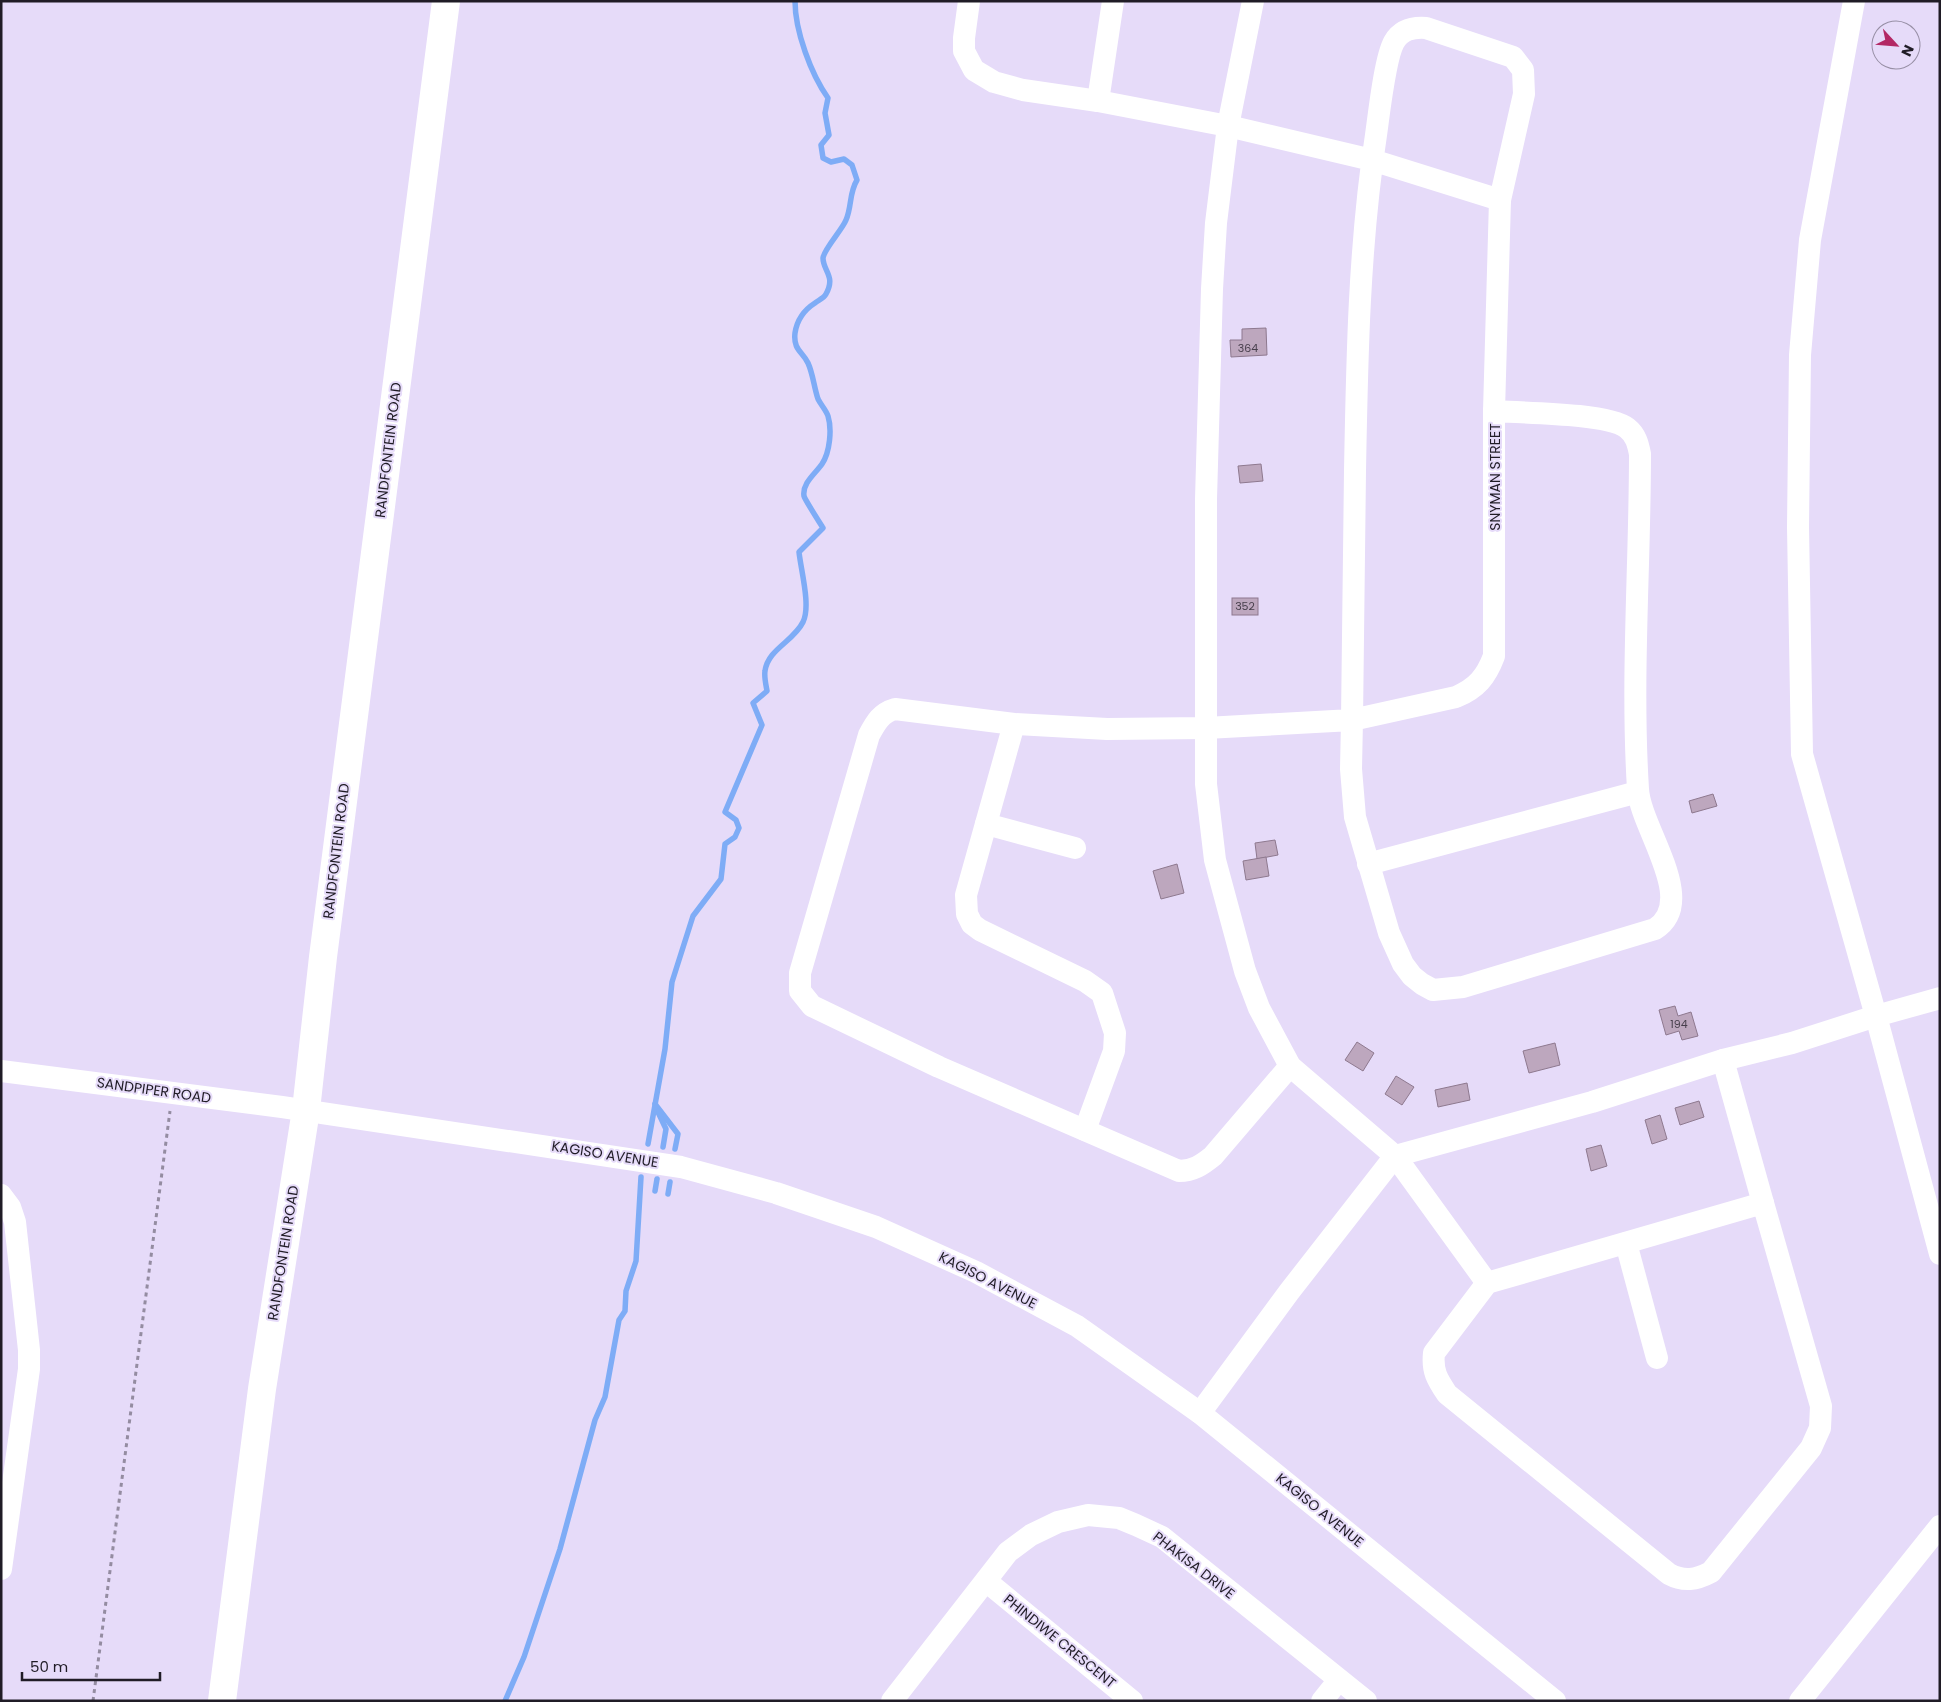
<svg xmlns="http://www.w3.org/2000/svg" width="1941" height="1702" font-family="Poppins,sans-serif">
<style>
.lines{fill:none;stroke-linecap:round;stroke-linejoin:round}
.stream{stroke:#7eacf6;stroke-width:5.5}
.building{fill:#bda7be;stroke:#8e798f}
.path{stroke:#948ca1;stroke-width:3;stroke-dasharray:4 4;stroke-linecap:butt}
.minor{stroke:#fff;stroke-width:22}
.major{stroke:#fff;stroke-width:28}
.labels{text-anchor:middle;stroke-width:4;stroke-linejoin:round;paint-order:stroke}
.number-label{font-size:11px;fill:#473f4c}
.street-label{font-size:14px;fill:#201c26;stroke:#e6dbf9}
</style>
<rect width="100%" height="100%" fill="#e6dbf9"/>
<g class="lines">
<g class="stream">
<polyline points="655,1104 678,1134 675,1149"/>
<polyline points="657,1110 666,1129 663,1147"/>
<path d="M648,1144L665,1049L672,982L693,916L721,879L725,844L735,837L739,828L736,820L725,812L762,725L753,703L767,691C766,685 764,677 765,671C768,649 794,641 803,622C811,606 801,571 799,552L823,528C820,523 805,500 804,496C802,483 816,473 822,464C830,452 832,429 828,416C826,410 821,405 818,399C814,387 813,374 808,363C803,352 793,350 795,333C797,320 804,310 815,303C819,300 824,298 826,294C836,276 823,271 823,258C824,249 842,230 846,220C852,206 849,193 857,180L852,165L844,159L831,162L823,158L821,145L829,135L825,113L828,98C811,74 795,31 795,1"/>
<polyline points="655,1191 657,1179"/>
<polyline points="668,1194 670,1182"/>
<polyline points="505,1701 524,1657 560,1549 595,1420 605,1397 619,1320 625,1311 626,1291 636,1261 641,1177"/>
</g>
</g>
<g class="building">
<polygon points="1266,328 1267,355 1231,357 1230,340 1242,340 1242,329"/>
<polygon points="1261,464 1263,481 1240,483 1238,466"/>
<rect x="1232" y="598" width="26" height="17"/>
<polygon points="1713,794 1717,806 1692,813 1689,801"/>
<polygon points="1275,840 1278,855 1257,859 1255,843"/>
<polygon points="1266,857 1269,876 1246,880 1243,861"/>
<polygon points="1177,864 1184,893 1161,899 1153,871"/>
<polygon points="1675,1006 1678,1016 1691,1012 1698,1036 1682,1040 1679,1031 1666,1035 1659,1010"/>
<polygon points="1357,1042 1374,1053 1363,1071 1345,1060"/>
<polygon points="1555,1043 1560,1065 1529,1073 1523,1051"/>
<polygon points="1396,1076 1414,1087 1402,1105 1385,1094"/>
<polygon points="1467,1083 1470,1100 1438,1107 1435,1090"/>
<polygon points="1699,1101 1704,1117 1680,1125 1675,1108"/>
<polygon points="1660,1115 1667,1139 1652,1144 1645,1120"/>
<polygon points="1601,1145 1607,1166 1591,1171 1586,1149"/>
</g>
<g class="lines">
<polyline class="path" points="93,1701 170,1111"/>
<g class="minor">
<path d="M969,1L964,38V51L974,70L994,82L1023,90L1098,101L1228,126L1372,160L1500,200L1524,94L1523,70L1513,57L1426,28C1412,27 1401,30 1394,42C1385,58 1379,114 1376,135C1359,246 1357,358 1355,471C1354,554 1353,637 1352,720L1351,769L1355,817L1389,933L1403,964L1412,976L1422,984L1433,990L1463,987L1655,929C1699,901 1640,828 1638,789C1631,678 1640,566 1640,454C1638,444 1636,435 1627,428C1607,413 1523,413 1494,411V656C1486,677 1477,688 1456,697L1352,720L1206,728L1107,729L1014,724L895,709C881,713 876,722 869,735L800,973V991L812,1006L939,1067L1179,1171C1193,1171 1202,1165 1213,1156L1290,1066"/>
<polyline points="1253,1 1228,126 1216,223 1212,289 1206,499 1206,784 1215,860 1245,971 1259,1008 1290,1066 1395,1156 1487,1283"/>
<polyline points="1854,1 1810,240 1800,355 1798,527 1802,754 1876,1016 1940,1254"/>
<polyline points="1098,101 1113,1"/>
<polyline points="1494,411 1500,200"/>
<polyline points="1014,724 966,895 967,914 972,924 980,930 1085,981 1102,993 1115,1033 1114,1051 1085,1130"/>
<polyline points="986,824 1075,848"/>
<polyline points="1368,864 1638,792"/>
<polyline points="1723,1060 1763,1203"/>
<polyline points="1,1071 282,1107 681,1167 776,1193 876,1227 976,1272 1077,1326 1200,1413 1555,1701"/>
<polyline points="1,1195 10,1207 15,1222 29,1350 29,1369 1,1569"/>
<path d="M1763,1203L1821,1406L1820,1428L1811,1448L1711,1572C1696,1580 1684,1582 1669,1574L1447,1394C1437,1379 1432,1371 1434,1353L1487,1283Z"/>
<polyline points="1626,1243 1657,1358"/>
<polyline points="1200,1413 1289,1292 1395,1156 1592,1102 1723,1060 1792,1043 1876,1016 1940,998"/>
<polyline points="986,1581 1132,1701"/>
<polyline points="892,1701 1008,1552 1031,1535 1058,1522 1088,1515 1119,1518 1136,1525 1162,1537 1366,1701"/>
<polyline points="1322,1701 1338,1681"/>
<polyline points="1800,1701 1940,1526"/>
</g>
<polyline class="major" points="222,1701 262,1389 306,1110 323,957 446,1"/>
</g>
<g class="labels">
<g class="number-label">
<text x="1248" y="352">364</text>
<text x="1245" y="610">352</text>
<text x="1679" y="1028">194</text>
</g>
<g class="street-label">
<text transform="translate(388 450) rotate(-83)" y="5">RANDFONTEIN ROAD</text>
<text transform="translate(1495 477) rotate(-90)" y="5">SNYMAN STREET</text>
<text transform="translate(336 851) rotate(-83)" y="5">RANDFONTEIN ROAD</text>
<text transform="translate(154 1090) rotate(8)" y="5">SANDPIPER ROAD</text>
<text transform="translate(605 1154) rotate(9)" y="5">KAGISO AVENUE</text>
<text transform="translate(283 1253) rotate(-81)" y="5">RANDFONTEIN ROAD</text>
<text transform="translate(988 1280) rotate(27)" y="5">KAGISO AVENUE</text>
<text transform="translate(1320 1510) rotate(39)" y="5">KAGISO AVENUE</text>
<text transform="translate(1194 1565) rotate(38)" y="5">PHAKISA DRIVE</text>
<text transform="translate(1060 1641) rotate(39)" y="5">PHINDIWE CRESCENT</text>
</g>
</g>
<rect width="1941" height="1702" fill="none" stroke="#201c26" stroke-width="5"/>
<g transform="translate(1896 45) rotate(116)"><circle r="24" fill="#e6dbf9" stroke="#978fa5"/>
<path d="M0-4L9 19L0 12L-9 19Z" fill="#b32864"/>
<text y="-8" font-size="14" font-weight="bold" text-anchor="middle" fill="#201c26">N</text>
</g>
<path d="M22 1672v8h138v-8" fill="none" stroke="#201c26" stroke-width="2.5"/>
<text x="30" y="1672" font-size="15" fill="#201c26" stroke="#e6dbf9" stroke-width="4" paint-order="stroke">50 m</text>
</svg>
